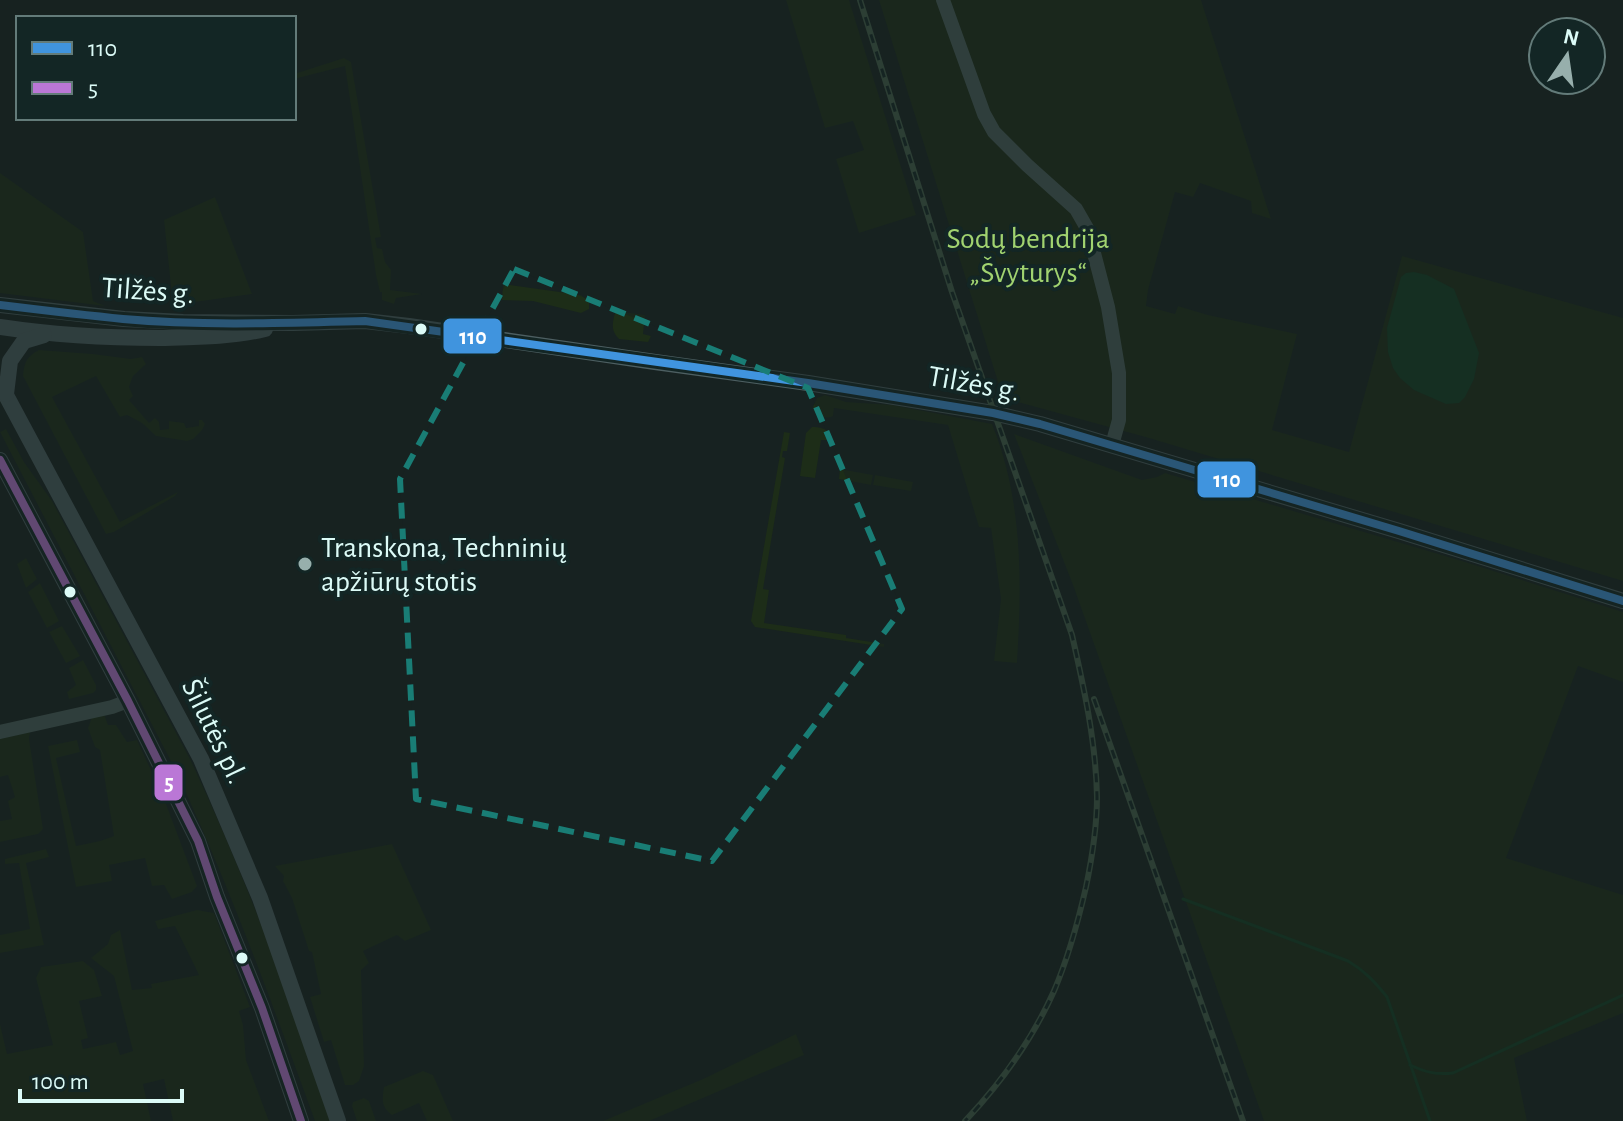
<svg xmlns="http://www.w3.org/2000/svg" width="1623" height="1121" font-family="'Alegreya Sans',sans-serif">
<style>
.green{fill:#1d2d18}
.water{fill:#123e24}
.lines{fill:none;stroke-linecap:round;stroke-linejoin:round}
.stream{stroke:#123e24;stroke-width:3}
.minor{stroke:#4d615d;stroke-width:14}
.major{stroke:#4d5f62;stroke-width:16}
.rail-casing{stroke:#455f4c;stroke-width:6}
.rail{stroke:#132625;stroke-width:3;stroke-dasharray:9;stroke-linecap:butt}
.bus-1-casing{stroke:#132625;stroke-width:14}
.bus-2-casing{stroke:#132625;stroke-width:14}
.bus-1{stroke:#4094de;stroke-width:8}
.bus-2{stroke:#ba77d6;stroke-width:8}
.marked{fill:none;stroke:#197d75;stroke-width:6;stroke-dasharray:16 10;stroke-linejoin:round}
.bus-dot{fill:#dcfbf7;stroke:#132625;stroke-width:3}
.poi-dot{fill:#97afac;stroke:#132625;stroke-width:3}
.labels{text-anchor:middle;stroke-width:8;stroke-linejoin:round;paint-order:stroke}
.park-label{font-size:30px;fill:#a1d370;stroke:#132625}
.street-label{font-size:30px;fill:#dcfbf7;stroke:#132625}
.poi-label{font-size:30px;fill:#dcfbf7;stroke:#132625;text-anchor:start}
.line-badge{stroke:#132625;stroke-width:3}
.badge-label{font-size:22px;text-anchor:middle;font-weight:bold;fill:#fff}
</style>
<rect width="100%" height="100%" fill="#172221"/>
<g class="green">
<polygon points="786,0 849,0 916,215 859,233 836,159 864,150 853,121 825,128"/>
<polygon points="879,0 1201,0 1271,219 1252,213 1251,201 1200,183 1193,197 1175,192 1148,290 1146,306 1175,314 1178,306 1208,315 1297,334 1272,430 1349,452 1402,256 1623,318 1623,581 1149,438 1003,398"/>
<polygon points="344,58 351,62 381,237 375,238 377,248 382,249 385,262 391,270 390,290 422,294 396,298 394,304 382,300 382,292 380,292 376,275 345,66 294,79 294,74"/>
<polygon points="0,173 83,232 93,301 105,306 0,293"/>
<polygon points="215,197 252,294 173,305 164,220"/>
<polygon points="503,284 581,295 589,301 589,309 581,313 533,301 502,300"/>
<path d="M617,311L645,315L643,334L651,336L648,342L619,339C611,331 612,324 615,313Z"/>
<path d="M39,350L93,354L131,359L142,357L146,364L133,376L129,387L133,396L129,400L149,423L155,418L159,422L160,430L169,429V421L184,423L186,428L199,426V420H202L205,424L202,430L193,439L187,441L156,436L142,423L127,415L120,417L96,376L52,397L120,522L178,492L175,496L114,532L106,534L23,376C24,362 27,356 39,350Z"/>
<path d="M825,395L846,402L892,405L992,424C1023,500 1022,582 1017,663L994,661L1001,599L991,528L979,527L948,425L834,408L833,416C825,420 815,416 813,407L817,398Z"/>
<path d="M812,427C819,427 828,428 830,435L828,440H821L815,478L800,476L806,433Z"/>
<path d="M6,429L24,462L52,501L190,759C245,875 291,998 330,1121H315C272,1003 229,885 176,771L0,432Z"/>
<polygon points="784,432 790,433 787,451 783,451 782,457 785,458 763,589 769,590 764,623 846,635 846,638 884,644 884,647 755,627 751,621"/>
<polygon points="1014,434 1142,480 1157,477 1165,473 1462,561 1623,612 1623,682 1578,666 1506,858 1623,895 1623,1013 1514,1058 1527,1121 1264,1121 1073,585"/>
<polygon points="840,469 873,475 871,485 839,479"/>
<polygon points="875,475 913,482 911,491 873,485"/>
<polygon points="26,558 37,579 26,588 17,564"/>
<polygon points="40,583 59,621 47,628 28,592"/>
<polygon points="62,626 80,656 66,663 49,632"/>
<polygon points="83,660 96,685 96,690 93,693 69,699 67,692 76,685 69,668"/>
<polygon points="104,714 108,725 116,725 127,742 137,740 163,796 197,886 192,892 172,899 164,885 152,886 145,858 109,865 112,881 76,887 48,746 77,740 80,752 56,758 76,846 100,841 114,836 100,750 95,747 88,728 92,717"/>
<polygon points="30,732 29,739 43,829 38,834 0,842 0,821 12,819 8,801 15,797 8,775 0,777 0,739"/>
<polygon points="392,844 431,930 405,941 397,935 363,951 369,963 361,970 364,1066 359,1081 353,1085 345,1085 331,1040 324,1042 310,997 321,994 312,952 309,951 292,898 283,881 284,876 275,866"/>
<polygon points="46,849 49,857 26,863 44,945 0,953 0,935 30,929 19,863 5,864 5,859"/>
<polygon points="197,910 214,913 250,1007 239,1011 243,1025 246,1060 269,1121 173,1121 164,1079 143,1084 151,1121 0,1121 0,1024 7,1054 53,1045 36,978 41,967 83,961 94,970 102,996 79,1001 88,1038 81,1040 83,1049 116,1042 120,1055 133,1051 114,976 91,958 108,944 111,935 120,930 132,990 152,988 151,984 199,975 175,926 158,929 155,921"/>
<polygon points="796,1034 804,1055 649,1121 603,1121 703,1079"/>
<path d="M423,1071L433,1075L453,1121H427L419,1103L392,1115C381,1107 382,1100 384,1087Z"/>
<polygon points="364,1098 369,1101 376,1121 357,1121 352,1106 353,1102"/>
</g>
<polygon class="water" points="1414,272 1427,275 1454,289 1479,353 1474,379 1465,397 1459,403 1446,404 1414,390 1400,378 1393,368 1388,352 1387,328 1401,277 1406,273"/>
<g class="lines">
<g class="stream">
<path d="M1183,899L1348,961C1365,971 1375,982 1387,997L1430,1121"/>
<path d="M1410,1065C1425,1072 1436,1075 1453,1073L1623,995"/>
</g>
<g class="minor">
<polyline points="943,0 984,114 994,132 1027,165 1076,209 1088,230 1108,307 1119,373 1119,420 1112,445"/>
<polyline points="0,732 112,707 128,701"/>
</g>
<g class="major">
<polyline points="0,305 124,319 183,322 293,323 365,321 409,326 655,362 808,383 993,413 1040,424 1399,531 1623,601"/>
<path d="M0,327C53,335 107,338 160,338C196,337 231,337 265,329"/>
<polyline points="0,384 201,759 260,898 338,1121"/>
<polyline points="6,394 10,361 24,341 44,335"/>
<polyline points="0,460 128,701 198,841 217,897 262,1008 301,1121"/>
</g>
<defs>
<g id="rail">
<path d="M860,0L952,292L1072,635C1084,688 1096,742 1097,797C1097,827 1092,858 1086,887C1078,922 1068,958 1054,991C1033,1038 1000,1084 965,1121"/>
<polyline points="1094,699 1243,1121"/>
</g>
</defs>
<use href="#rail" class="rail-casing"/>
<use href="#rail" class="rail"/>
<defs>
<path id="bus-1" d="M0,305C41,310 82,315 123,319C203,326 285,323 365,321L808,383L993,413L1040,424L1399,531L1623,601"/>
<polyline id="bus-2" points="0,460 128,701 198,841 217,897 262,1008 301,1121"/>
</defs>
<use href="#bus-1" class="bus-1-casing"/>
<use href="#bus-2" class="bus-2-casing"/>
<use href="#bus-1" class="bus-1"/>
<use href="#bus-2" class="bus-2"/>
</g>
<path d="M0 0H1623V1121H0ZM514,269L808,388L902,609L712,861L416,799L400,479Z" fill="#172221" fill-opacity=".55" fill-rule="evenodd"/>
<path class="marked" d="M514,269L808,388L902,609L712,861L416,799L400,479Z"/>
<g class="bus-dot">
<circle cx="421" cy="329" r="7"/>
<circle cx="70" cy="592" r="7"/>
<circle cx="242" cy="958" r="7"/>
</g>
<circle class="poi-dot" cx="305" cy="564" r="8"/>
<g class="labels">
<g class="park-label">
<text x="1028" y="248">Sodų bendrija<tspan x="1028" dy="34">„Švyturys“</tspan></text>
</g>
<g class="street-label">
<text transform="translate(148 290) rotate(4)" y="10">Tilžės g.</text>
<text transform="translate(974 383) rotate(10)" y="10">Tilžės g.</text>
<text transform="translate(215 731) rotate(64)" y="10">Šilutės pl.</text>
</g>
<g class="poi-label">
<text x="321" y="557">Transkona, Techninių<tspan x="321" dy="34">apžiūrų stotis</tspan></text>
</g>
</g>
<g class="line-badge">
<rect x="442" y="317" width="61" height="38" rx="8" fill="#4094de"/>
<rect x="1196" y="460" width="61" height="39" rx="8" fill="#4094de"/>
<rect x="153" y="763" width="31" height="39" rx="8" fill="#ba77d6"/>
</g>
<g class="badge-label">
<text x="473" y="344">110</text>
<text x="1227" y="487">110</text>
<text x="169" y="790">5</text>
</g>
<rect x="16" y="16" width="280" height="104" fill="#132625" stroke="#637b79" stroke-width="2"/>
<rect x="32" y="42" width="40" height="12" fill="#4094de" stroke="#637b79" stroke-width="2"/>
<text x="88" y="56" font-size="24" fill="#dcfbf7">110</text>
<rect x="32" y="82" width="40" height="12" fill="#ba77d6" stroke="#637b79" stroke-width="2"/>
<text x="88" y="96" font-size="24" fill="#dcfbf7">5</text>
<g transform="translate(1567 56) rotate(13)"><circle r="38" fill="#132625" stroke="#637b79" stroke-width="2"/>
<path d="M0-6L14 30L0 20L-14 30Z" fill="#97afac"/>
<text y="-12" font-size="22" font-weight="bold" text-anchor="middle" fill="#dcfbf7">N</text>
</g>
<path d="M20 1089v12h162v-12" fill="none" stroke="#dcfbf7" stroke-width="4"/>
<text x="32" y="1089" font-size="24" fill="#dcfbf7" stroke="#132625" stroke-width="6" paint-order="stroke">100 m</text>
</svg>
